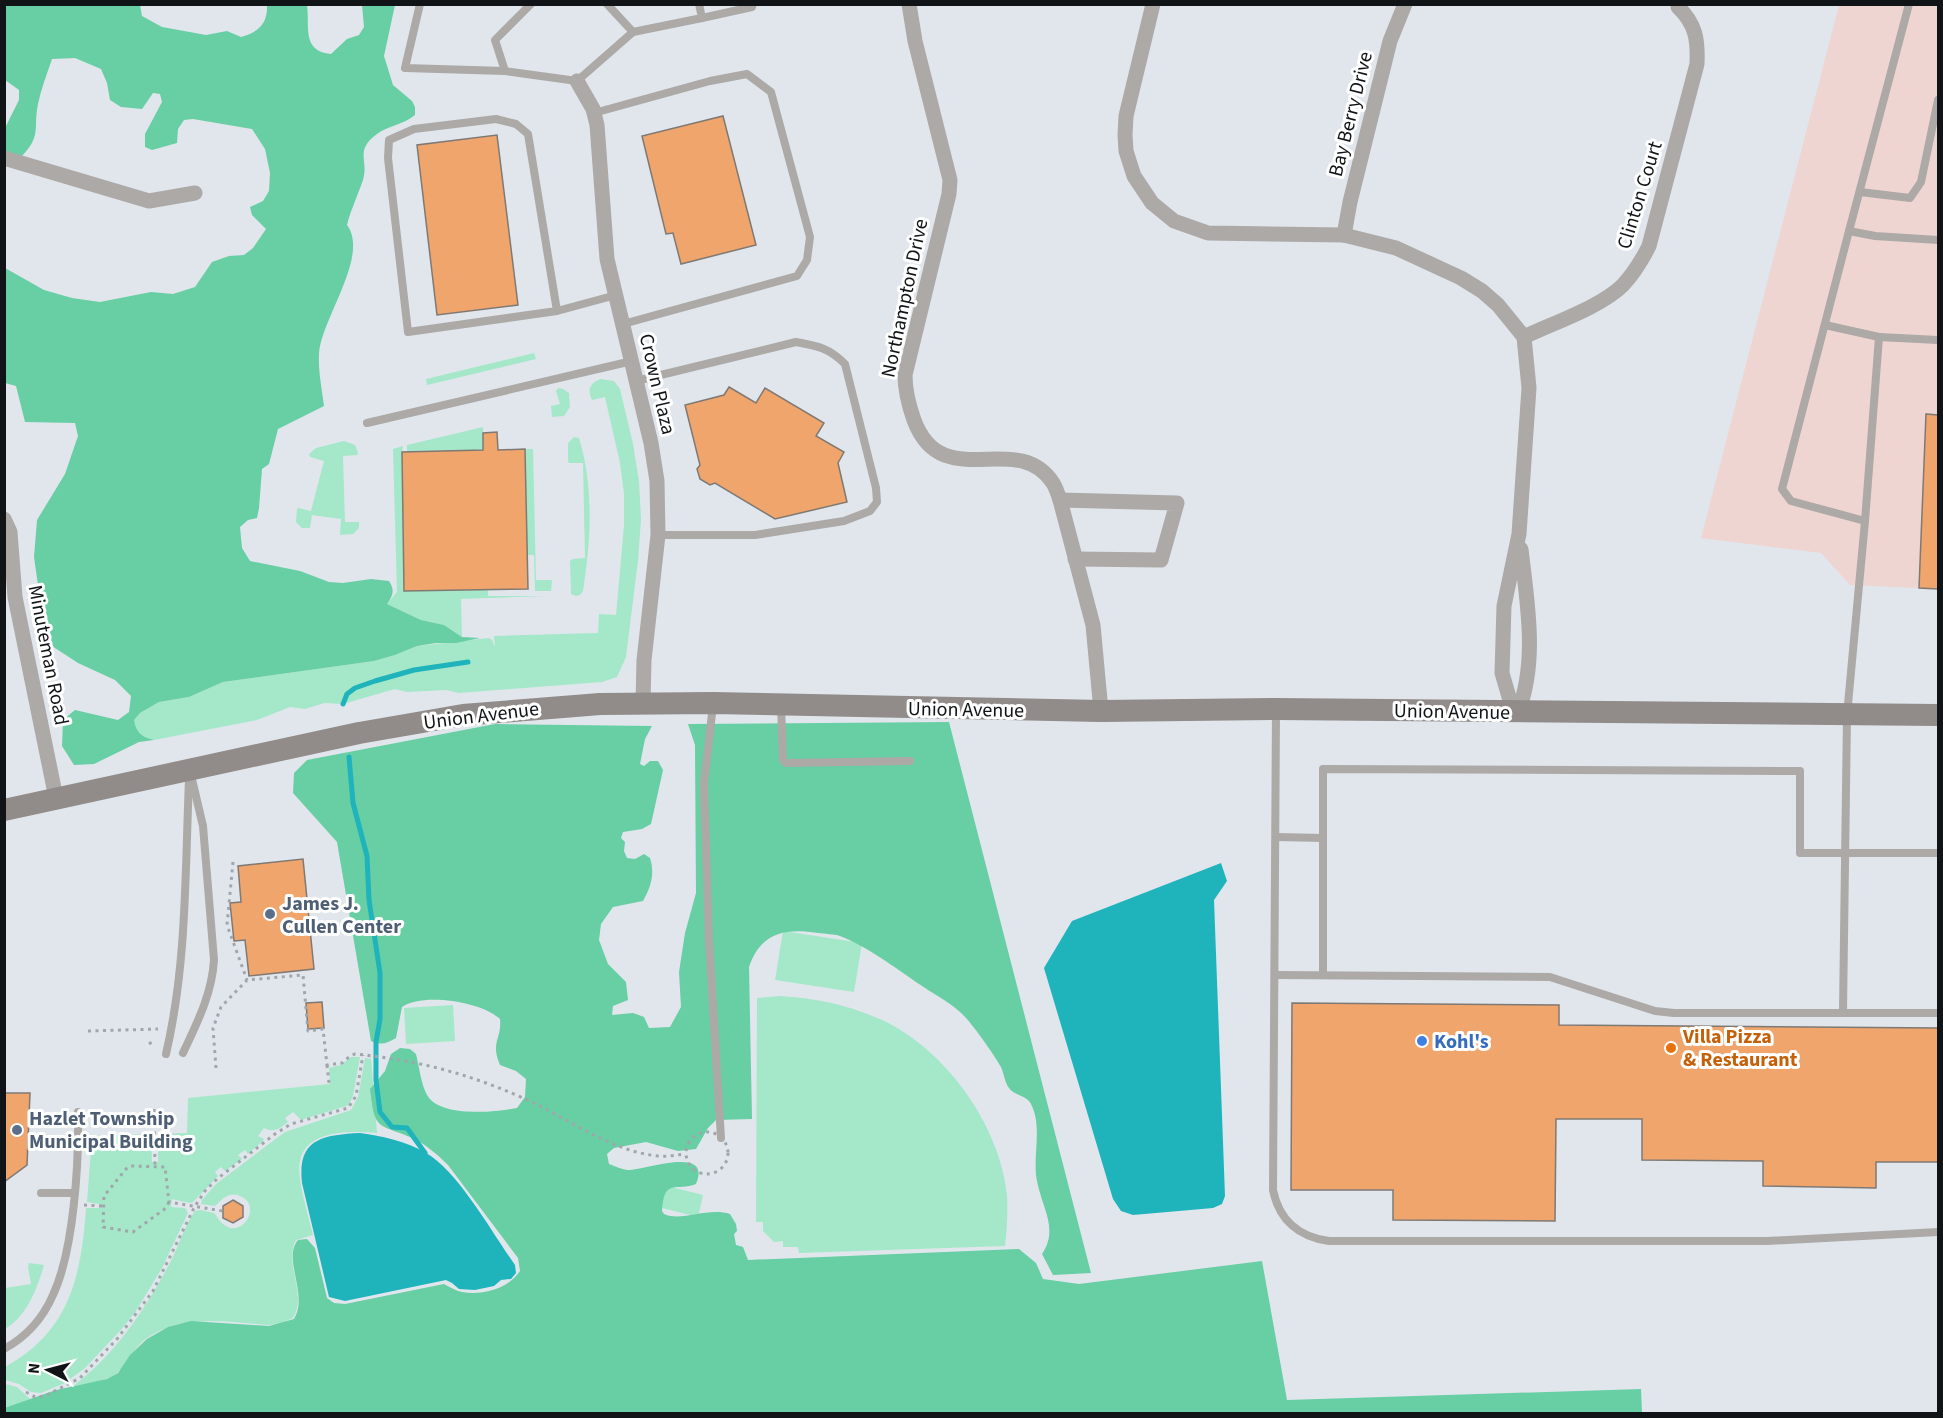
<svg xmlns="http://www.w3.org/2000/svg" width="1943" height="1418" font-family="'Source Sans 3',sans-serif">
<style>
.industrial{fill:#efd5d1}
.green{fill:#a4e8c9}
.forest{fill:#68cea4}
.water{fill:#1fb3bc}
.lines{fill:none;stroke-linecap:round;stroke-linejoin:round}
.stream{stroke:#1fb3bc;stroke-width:5}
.building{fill:#efa56c;stroke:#7f7974;stroke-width:1.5}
.path{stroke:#a1a6ab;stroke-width:3;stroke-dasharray:3 4.5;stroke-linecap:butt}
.lane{stroke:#aca9a7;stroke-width:8}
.street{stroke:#aca9a7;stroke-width:15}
.secondary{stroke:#918b89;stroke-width:22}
.service-dot{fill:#5c6f8a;stroke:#fff;stroke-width:2}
.shop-dot{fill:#3f7fe0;stroke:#fff;stroke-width:2}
.food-dot{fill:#e8710a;stroke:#fff;stroke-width:2}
.labels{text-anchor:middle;stroke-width:6;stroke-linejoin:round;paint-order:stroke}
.street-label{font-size:20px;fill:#111416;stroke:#fff}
.service-label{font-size:20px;font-weight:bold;fill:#4e5e75;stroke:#fff;text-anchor:start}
.food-label{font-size:20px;font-weight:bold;fill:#c56008;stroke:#fff;text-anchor:start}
.shop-label{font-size:20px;font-weight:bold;fill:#366cbe;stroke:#fff;text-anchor:start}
</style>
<rect width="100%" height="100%" fill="#e0e6ec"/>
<polygon class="industrial" points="1839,5 1938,5 1938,589 1850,585 1821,553 1701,538"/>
<g class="green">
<polygon points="534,353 536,359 427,385 426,379"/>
<path d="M601,379L614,381L620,389L633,444L639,481L641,519L638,561L626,657L617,677L602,682L459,693L446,690L407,692L395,689L343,704L325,703L305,709L290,707L257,720L154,740C142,737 136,733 133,720L140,713L159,702L189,697L223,682L374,661L395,655L417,646L489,638L492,640L495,647L494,636L598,633L599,614L616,615L624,525V494L620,463L605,397L592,400C587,389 590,383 601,379Z"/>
<polygon points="558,388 563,389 569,393 570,407 564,416 552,417 551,406 560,404 556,391"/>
<polygon points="483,427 483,450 407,451 407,445"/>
<path d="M574,437L579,438C594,487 591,541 583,591L580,595L576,596L571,594L570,561L573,559L585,558L583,463H569L568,461V443Z"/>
<polygon points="344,441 355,445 358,453 357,455 343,456 345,522 359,522 359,528 353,534 340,535 341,519 312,515 310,528 302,528 296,522 297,509 298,508 311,511 324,461 310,457 309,454 316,448"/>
<polygon points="403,446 402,452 405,591 488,590 488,596 546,596 461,599 462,637 444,625 421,620 387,604 397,592 393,449"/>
<polygon points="525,449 533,449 536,580 552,580 551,591 535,591 534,555 527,555"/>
<polygon points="783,931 862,943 854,992 775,980"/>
<path d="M780,996C815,998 849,1005 882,1020C945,1049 1000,1125 1007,1195C1008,1212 1007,1229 1005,1246L799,1253L798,1247H783V1241L774,1242L763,1231V1222H756L757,998Z"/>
<polygon points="453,1005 455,1041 406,1044 404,1008"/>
<path d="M351,1057H360L353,1096L349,1105L301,1120L293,1112L285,1118L288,1122C279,1129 274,1133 264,1128L258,1136L264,1139L263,1141L248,1154L245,1150L238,1155L242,1159L225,1171L221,1167L215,1172L218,1176L193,1202L190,1203L172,1199L171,1207L185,1208L188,1213L162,1268L136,1311L120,1331L85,1368L65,1383L41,1393L31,1392L19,1384L5,1380V1367C70,1331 81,1277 86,1208H99V1204L87,1202L92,1136L151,1134L152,1162H158V1134L187,1133L188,1098L330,1084L329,1068L341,1065Z"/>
<path d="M365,1058L371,1059L377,1133C353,1131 306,1129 300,1161C296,1177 309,1217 313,1235L296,1240C283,1264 308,1293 293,1318L281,1323L269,1325C227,1322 183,1313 147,1338C133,1348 128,1363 117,1373C106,1382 86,1383 73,1386C116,1354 146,1308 171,1261C179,1245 185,1225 195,1211L200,1210L214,1213C217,1216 219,1221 223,1224C242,1240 263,1205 240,1196C235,1194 230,1194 226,1197C221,1199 219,1203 215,1206L201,1204L202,1200L216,1184L285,1132L351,1110L358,1097Z"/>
<polygon points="663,1185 703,1195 698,1217 658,1207"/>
<path d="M29,1263L44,1265C37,1289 27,1316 5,1329V1288L31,1284L28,1267Z"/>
<polygon points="5,1384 17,1387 30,1399 5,1408"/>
</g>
<g class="forest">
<path d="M5,5H140L142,16L162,27L206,35L227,31L241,37C258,32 268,24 267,5H307C310,26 301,51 331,54L347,39L359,35L364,27L362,5H395L384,56L393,85L412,101L415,107V115C403,125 389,125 377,134C354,151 369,160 363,180C358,195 351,209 347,225C370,256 321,319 319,354C318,371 322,389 324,406L278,429L269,464L262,469L259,508L257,518L248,520L240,527L242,548L250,561L300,571L329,582L343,583L371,579L389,581C395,590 393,596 387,604L421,620L444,625L462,637L480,638L456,643H436L417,646L395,655L374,661L223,682L189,697L159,702L140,713L134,720C136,733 142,737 154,740L139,742L94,764L74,765L62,746L63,720L75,710L118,720L129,712L131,696L115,680L78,663L52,646L38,585L34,557L37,520L65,474L78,436L75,423L25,422L16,386L5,383V268L44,290L72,298L100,302L151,292L173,294L195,287L212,262L229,256L244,255L253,248L266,229L252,215L250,207L263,201L269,191L270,173L265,149L252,129L193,119L184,120L178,129L177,143L152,150L145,147V134L162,102L160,94L153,93L142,109L121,107L110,100L107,83L101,69L75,58L52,59C47,74 41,89 38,104C33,128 42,135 22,156L5,151L4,130L19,100V90L5,80Z"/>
<path d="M949,722L1091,1273L1053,1275L1042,1254C1059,1229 1042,1208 1037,1181C1032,1157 1043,1127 1031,1104C1026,1095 1015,1096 1009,1088C1005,1083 1004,1074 1001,1067C995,1056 970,1020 960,1012C948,1001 932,993 919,984C896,968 866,946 840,936C834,934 825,934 818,933C785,928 761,932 749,967L752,1119L716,1120L708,1128L696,1149L678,1151L646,1142L614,1148L607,1154L609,1164C615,1166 621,1169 627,1170C643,1171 713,1144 696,1184C676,1192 664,1177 662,1211L664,1214C682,1222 707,1207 730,1214L736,1224L737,1231L734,1234L736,1245L743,1247L748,1260L1019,1249L1036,1263L1043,1279L1079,1284L1262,1261L1287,1400L1641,1389L1642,1413L5,1414V1408L10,1406L56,1390L107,1379L118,1373L130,1355L147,1339L168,1327L191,1321L269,1326L294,1319C309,1294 282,1259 298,1240L307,1239L315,1248L327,1298L334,1303L345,1304L444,1284C450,1287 456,1291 462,1292C483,1296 509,1288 520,1271L518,1258L448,1165C437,1154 424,1143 410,1137C376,1123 375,1130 370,1089L385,1071L391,1054L400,1048L410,1049L416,1054C419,1066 421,1084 427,1095C440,1118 495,1112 517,1108L525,1097L526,1079L516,1071L500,1065C490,1042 502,1039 500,1019C483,1002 423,992 402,1007L396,1038C387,1043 381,1046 371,1041L337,842L293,793L294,773L307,760L495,724L652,726L645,739L640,764L644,766L650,761H658L663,770L651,824L642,829L623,832L621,838L625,842L624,851L627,858L635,859L644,854L650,858C655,874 651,887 643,901L613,907L601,924L599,940L608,964L626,982L628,1000L613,1006L612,1015L633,1013L644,1017L649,1028L670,1027L681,1007L679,972L685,933L696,893L695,745L688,724Z"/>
</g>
<g class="water">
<polygon points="1221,863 1227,881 1214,900 1225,1196 1222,1204 1213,1208 1133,1215 1121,1211 1113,1199 1044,968 1072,921"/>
<path d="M360,1133C382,1136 406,1141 426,1153C458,1171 493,1234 515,1265L516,1273L511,1279L501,1280L494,1286L475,1290L459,1289L452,1283L446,1280L345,1301L329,1297L302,1183C297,1139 322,1135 360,1133Z"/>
</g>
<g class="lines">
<g class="stream">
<polyline points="343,704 347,694 355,688 375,681 414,670 468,662"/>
<polyline points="349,757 353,803 367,856 369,900 380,973 380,1019 376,1042 376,1080 380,1112 392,1127 407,1128 425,1153"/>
</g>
</g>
<g class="building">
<polygon points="723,116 756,245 681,264 673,233 666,234 642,136"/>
<polygon points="497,135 518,305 437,315 417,145"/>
<polygon points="729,387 756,403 765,388 824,423 816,436 844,452 838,463 847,502 775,519 715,483 710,485 700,479 697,469 700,465 685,405 724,395"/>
<polygon points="1926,414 1938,415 1938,589 1919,588"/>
<polygon points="497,432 498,450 525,449 528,589 404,591 402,452 483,450 483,433"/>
<polygon points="303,859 314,969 249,976 245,940 234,941 230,903 241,902 238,866"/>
<polygon points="322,1002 324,1028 308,1029 306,1003"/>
<polygon points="1292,1003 1559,1005 1559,1025 1938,1028 1938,1162 1876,1162 1876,1188 1763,1186 1763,1161 1642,1160 1642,1119 1556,1119 1555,1221 1393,1220 1393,1190 1291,1190"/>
<polygon points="4,1093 30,1093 27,1165 4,1182"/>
<polygon points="233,1200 243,1206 243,1217 233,1223 223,1218 223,1206"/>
</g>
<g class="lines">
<g class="path">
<polyline points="233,862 227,925 247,980"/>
<polyline points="88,1031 158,1029"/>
<polyline points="149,1044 155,1040"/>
<polyline points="327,1065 329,1083"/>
<path d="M216,1068L213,1028L221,1007L247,980L303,975L308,1031L323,1029L327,1065L342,1063L350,1056L355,1054C416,1060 467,1073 523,1098C567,1117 609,1151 658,1156C667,1157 676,1155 685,1154"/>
<polyline points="154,1109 155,1166"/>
<circle cx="707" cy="1153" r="21"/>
<polyline points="169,1202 166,1208 133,1232 103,1227 104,1196 126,1169 130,1166 165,1167 169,1202 223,1211"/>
<polyline points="84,1205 103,1206"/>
<polyline points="26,1392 35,1397 45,1396 80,1378 117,1339 153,1291 195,1206 205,1191 217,1179 275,1134 291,1124 348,1108 356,1096 363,1055"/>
</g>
<g class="lane">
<polyline points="420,4 405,68 505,71"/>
<polyline points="531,4 495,40 505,71 577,81 633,32 607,4"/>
<polyline points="702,18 752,7 753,4"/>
<polyline points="633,32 702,18 699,4"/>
<polyline points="594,113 710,81 747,74 771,92 810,237 807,260 797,276 623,324"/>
<polyline points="1860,192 1910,198 1921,182 1938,100"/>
<polyline points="1849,231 1909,4"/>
<polyline points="557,311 528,134 516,124 496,119 414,129 389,140 388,158 408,332 557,311 616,295"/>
<polyline points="1825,325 1879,337"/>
<path d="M636,381L796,342C818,346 829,348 845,364L876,488L877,502L870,511L844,521L755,535H658"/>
<polyline points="367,423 632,361"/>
<polyline points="1865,521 1791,501 1782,489 1849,231 1875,236 1938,240"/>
<polyline points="713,705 704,783 709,941 721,1138"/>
<polyline points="781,706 783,760 786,763 910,761"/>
<path d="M1276,711L1273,1190C1279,1220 1299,1237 1329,1241H1767L1938,1232"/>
<polyline points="1276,837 1323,838"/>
<polyline points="1275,975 1550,977 1655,1011 1674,1013 1938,1013"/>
<polyline points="1323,975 1323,769 1800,771 1800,853 1938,853"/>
<polyline points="1843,1012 1847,715 1865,521 1879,337 1938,340"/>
<path d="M183,1053C197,1023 212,994 214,960L203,826L190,771"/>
<path d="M166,1054C187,964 185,872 189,780"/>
<polyline points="41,1193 74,1193"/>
<path d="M4,1349C26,1337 43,1318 53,1295C74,1250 79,1162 78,1112"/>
</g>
<g class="street">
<path d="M909,4L915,41L950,180L949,194L905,375C905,391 909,406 914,420C942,496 1017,428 1053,483C1056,488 1058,494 1060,500L1093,625L1101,711"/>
<polyline points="1153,4 1126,116 1125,135 1126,151 1134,176 1152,203 1174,221 1208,233 1344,235 1396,248 1461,278 1482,291 1498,305 1524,337 1529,388 1519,534 1504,606 1502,673 1509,697 1518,712"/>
<polyline points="577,81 593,109 597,125 607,259 651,443 657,481 658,535 644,660 643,703"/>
<polyline points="4,158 149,201 195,193"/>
<polyline points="1344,235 1350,202 1390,41 1405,4"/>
<path d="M1524,337C1553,323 1601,307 1623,285C1634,273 1642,260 1649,246L1697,64C1698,40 1696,24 1678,7"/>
<polyline points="1060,500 1177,503 1161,560 1075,559"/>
<polyline points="4,519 10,532 15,597 56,798"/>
<path d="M1518,712C1538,661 1527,602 1521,549"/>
</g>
<polyline class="secondary" points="4,810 359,733 463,715 600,704 713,703 1101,711 1276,709 1938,715"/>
</g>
<g class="service-dot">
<circle cx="270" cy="914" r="6"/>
<circle cx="17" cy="1130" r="6"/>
</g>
<circle class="shop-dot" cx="1422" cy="1041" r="6"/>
<circle class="food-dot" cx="1671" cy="1048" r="6"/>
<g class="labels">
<g class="street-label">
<text transform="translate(1350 114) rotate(-76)" y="7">Bay Berry Drive</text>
<text transform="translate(1639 195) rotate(-73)" y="7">Clinton Court</text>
<text transform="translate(904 298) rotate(-78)" y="7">Northampton Drive</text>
<text transform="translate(658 384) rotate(77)" y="7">Crown Plaza</text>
<text transform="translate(49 655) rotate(79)" y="7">Minuteman Road</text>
<text transform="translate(966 709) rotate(1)" y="7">Union Avenue</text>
<text transform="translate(1452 711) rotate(1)" y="7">Union Avenue</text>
<text transform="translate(481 715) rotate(-7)" y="7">Union Avenue</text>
</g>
<g class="service-label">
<text x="282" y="910">James J.<tspan x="282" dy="23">Cullen Center</tspan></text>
<text x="29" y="1125">Hazlet Township<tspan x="29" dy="23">Municipal Building</tspan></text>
</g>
<g class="food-label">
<text x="1683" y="1043">Villa Pizza<tspan x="1683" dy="23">&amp; Restaurant</tspan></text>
</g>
<g class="shop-label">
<text x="1434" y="1048">Kohl's</text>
</g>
</g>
<rect width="1943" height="1418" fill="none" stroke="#111416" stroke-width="12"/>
<g transform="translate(48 1370) rotate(276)" stroke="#ffffff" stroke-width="4.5" paint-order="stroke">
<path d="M0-4.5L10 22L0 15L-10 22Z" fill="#111416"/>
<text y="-9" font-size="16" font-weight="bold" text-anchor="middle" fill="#111416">N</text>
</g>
</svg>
